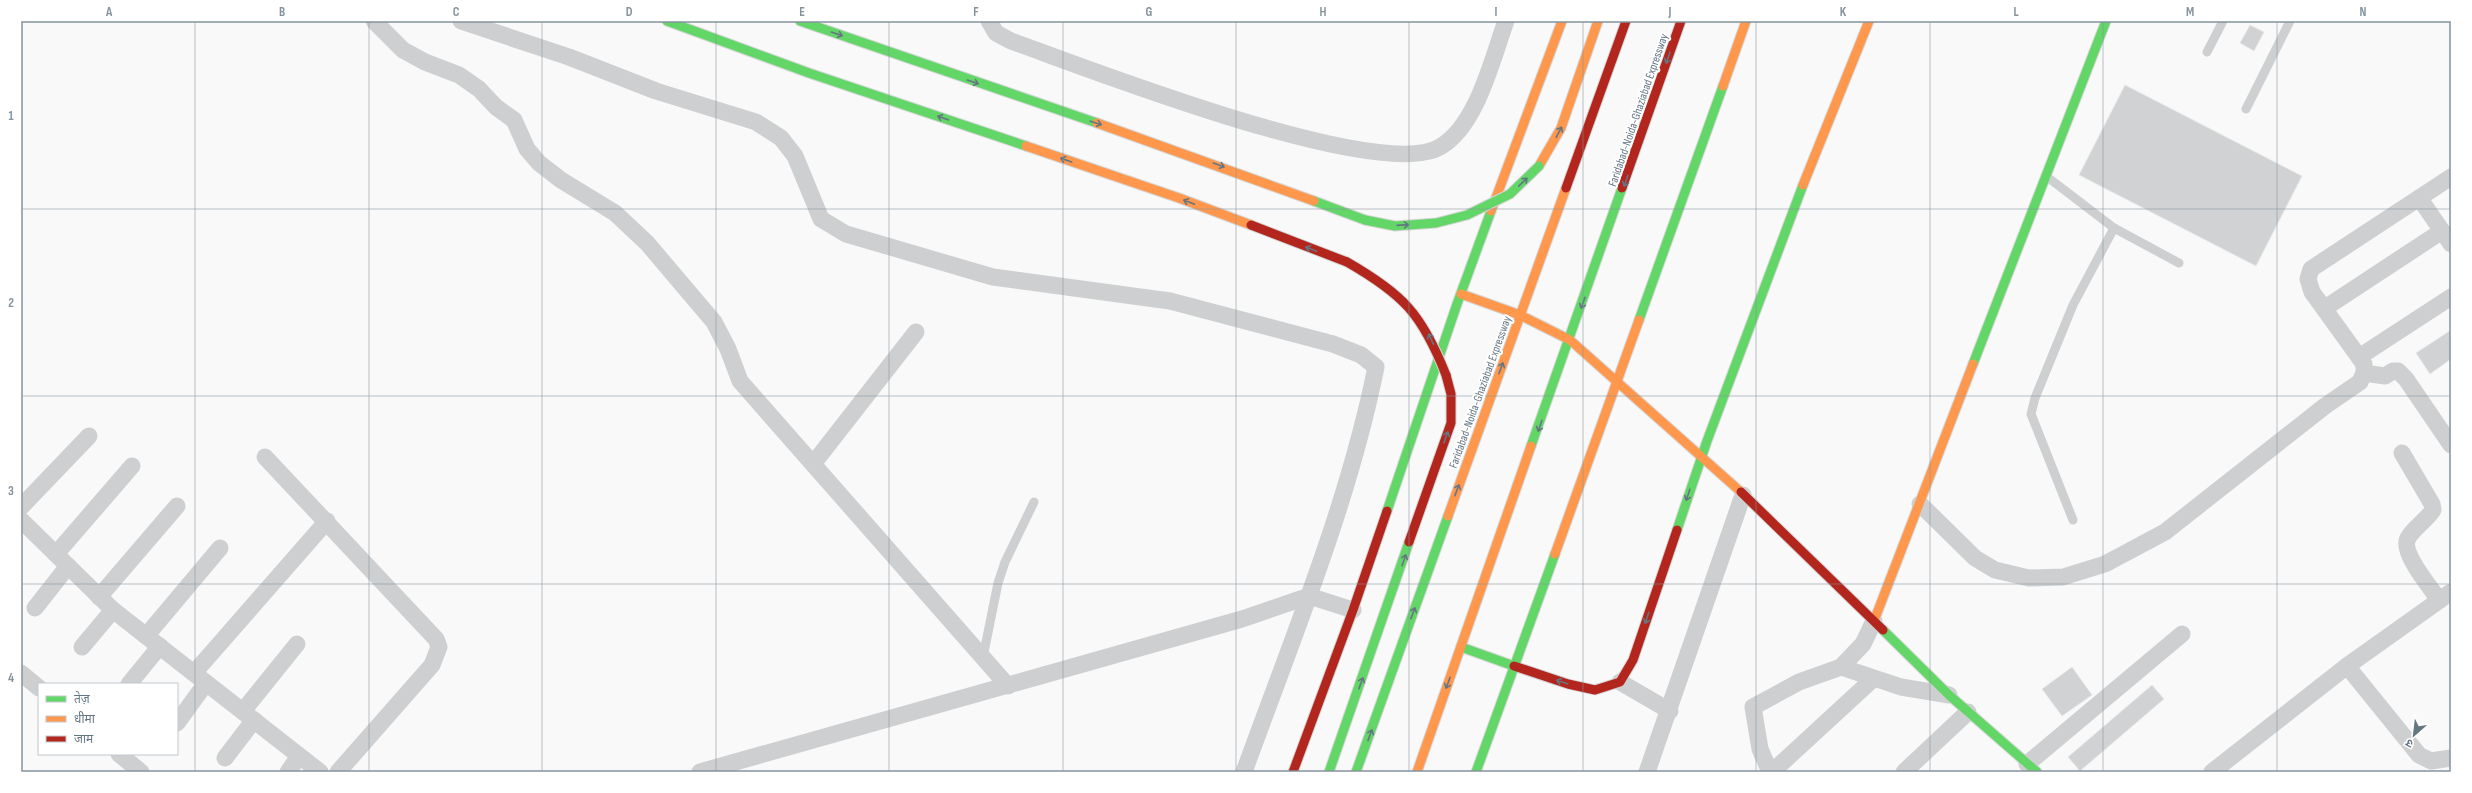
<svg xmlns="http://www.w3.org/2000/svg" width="2472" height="793" font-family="'Sofia Sans Condensed','Noto Sans Devanagari',sans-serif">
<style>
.building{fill:#d0d2d3;stroke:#e8e8e8}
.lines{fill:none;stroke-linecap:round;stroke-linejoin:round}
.fast-casing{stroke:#d5d6d7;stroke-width:11}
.slow-casing{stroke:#d5d6d7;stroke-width:11}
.jam-casing{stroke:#d5d6d7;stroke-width:11}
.lane{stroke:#cecfd0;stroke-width:9}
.street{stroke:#cecfd0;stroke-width:17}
.fast{stroke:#63d668;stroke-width:9}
.slow{stroke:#ff974d;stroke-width:9}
.jam{stroke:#b3261e;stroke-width:9}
.fast-bridge-casing{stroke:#d5d6d7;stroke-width:11;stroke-linecap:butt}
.jam-bridge-casing{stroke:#d5d6d7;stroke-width:11;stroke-linecap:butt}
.fast-bridge{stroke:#63d668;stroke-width:9}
.jam-bridge{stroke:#b3261e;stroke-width:9}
.oneway{stroke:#657683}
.grid{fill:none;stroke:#84929c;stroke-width:1;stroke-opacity:0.55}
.labels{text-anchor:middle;stroke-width:4;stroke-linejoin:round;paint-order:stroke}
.street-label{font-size:12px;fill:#657683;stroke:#fff}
.neatline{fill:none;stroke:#84929c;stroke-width:1.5}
.grid-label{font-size:13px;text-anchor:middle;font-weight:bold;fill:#84929c}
</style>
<rect width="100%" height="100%" fill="#f9f9f9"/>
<g class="building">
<polygon points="2250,25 2264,32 2254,51 2240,43"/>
<polygon points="2125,85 2302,176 2256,266 2079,175"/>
<polygon points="2451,330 2451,359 2430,374 2416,353"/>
<polygon points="2072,667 2092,695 2062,716 2042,689"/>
<polygon points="2152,685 2164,699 2080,771 2068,757"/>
</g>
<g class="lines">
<defs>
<g id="fast">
<polyline points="667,21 809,73 1026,146"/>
<polyline points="800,21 1097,123"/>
<polyline points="1314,201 1365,220"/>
<polyline points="1639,320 1723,86"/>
<polyline points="1973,364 2106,21"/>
<polyline points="1531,446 1622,188"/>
<polyline points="1387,511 1457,304 1491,211"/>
<polyline points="1677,530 1707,441 1803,185"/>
<polyline points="1883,630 1949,695 2037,772"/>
<polyline points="1461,647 1514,666"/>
<polyline points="1329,772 1409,542"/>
<polyline points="1356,772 1448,516"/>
<polyline points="1476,772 1555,554"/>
</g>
<g id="slow">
<polyline points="1723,86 1746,21"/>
<polyline points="1097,123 1314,201"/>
<polyline points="1026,146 1179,198 1251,225"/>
<polyline points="1539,166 1561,128 1598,21"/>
<polyline points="1803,185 1869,21"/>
<polyline points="1491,211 1562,21"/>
<polyline points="1461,294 1520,315 1570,340 1741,492"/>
<polyline points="1448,516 1566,188"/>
<polyline points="1555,554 1639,320"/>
<polyline points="1874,621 1973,364"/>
<polyline points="1417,772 1531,446"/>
</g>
<g id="jam">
<polyline points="1566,188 1626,21"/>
<polyline points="1622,188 1681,21"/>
<polyline points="1251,225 1347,262"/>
<polyline points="1741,492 1883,630"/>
<polyline points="1409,542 1451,423 1451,394 1446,375"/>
<polyline points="1514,666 1568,684 1595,690 1620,682 1633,660 1677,530"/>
<polyline points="1293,772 1353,610 1387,511"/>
</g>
</defs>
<use href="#fast" class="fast-casing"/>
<use href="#slow" class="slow-casing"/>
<use href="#jam" class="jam-casing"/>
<g class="lane">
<polyline points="2207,52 2223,21"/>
<polyline points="2246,109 2290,21"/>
<polyline points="2046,176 2114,228 2179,263"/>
<polyline points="2073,520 2031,414 2035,398 2073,305 2114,228"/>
<polyline points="983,657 998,583 1005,562 1034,502"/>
</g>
<g class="street">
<polyline points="374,21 403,50 425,62 459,75 479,89 496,107 514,120 527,149 539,163 561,180 615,213 647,243 714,322 728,349 740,381 1008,686"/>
<path d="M461,21L569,57L656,91L756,122L781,138L795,156L821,219L846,234L993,277L1170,301L1333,344L1361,355L1376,367C1348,506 1292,639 1244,772"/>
<path d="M989,21L996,33L1011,41C1085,67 1378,183 1440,147C1477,126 1492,59 1506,21"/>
<polyline points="2420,199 2451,244"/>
<polyline points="2325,308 2442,231"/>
<polyline points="2359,357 2451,297"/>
<polyline points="2364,373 2385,376 2393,371 2398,371 2406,379 2451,445"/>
<path d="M2402,453L2432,504L2433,510C2426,521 2414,527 2408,538C2400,552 2431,588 2439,600"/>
<polyline points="265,457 436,639 439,647 432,665 338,772"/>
<polyline points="813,464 916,332"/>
<polyline points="1920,504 1975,558 1995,570 2029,578 2063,577 2105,564 2165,532 2325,406 2360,382 2364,373 2364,364 2312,292 2308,279 2311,269 2451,177"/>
<polyline points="21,507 89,436"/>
<polyline points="21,520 113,610 320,772"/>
<polyline points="56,554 132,466"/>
<polyline points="99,597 177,506"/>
<polyline points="35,608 68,566"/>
<polyline points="146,636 220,548"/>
<polyline points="82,647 113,610"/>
<polyline points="2347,666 2419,755 2431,761 2451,758"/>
<polyline points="1841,667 1901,687 1949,695"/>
<polyline points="21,673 39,688"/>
<polyline points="194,673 327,521"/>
<polyline points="1620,682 1670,711"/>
<polyline points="129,684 160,646"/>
<polyline points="243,711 297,644"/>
<polyline points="177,723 206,683"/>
<polyline points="119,754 141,772"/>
<polyline points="225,758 254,720"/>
<polyline points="2027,764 2182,634"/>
<polyline points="288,772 299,756"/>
<polyline points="700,772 1242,619 1309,596 1353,610"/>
<polyline points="1647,772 1743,495"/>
<polyline points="1770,772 1760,749 1753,707 1799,682 1841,667 1863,644 1874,621"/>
<polyline points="1772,772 1873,679"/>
<polyline points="1904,772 1968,712"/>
<polyline points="2212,772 2347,666 2451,592"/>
</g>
<use href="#fast" class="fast"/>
<use href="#slow" class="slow"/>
<use href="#jam" class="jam"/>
<defs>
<polyline id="fast-bridge" points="1365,220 1395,226 1436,223 1467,215 1510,194 1539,166"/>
<path id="jam-bridge" d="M1347,262C1403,294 1422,314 1446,375"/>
</defs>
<use href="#fast-bridge" class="fast-bridge-casing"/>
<use href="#jam-bridge" class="jam-bridge-casing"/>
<use href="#fast-bridge" class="fast-bridge"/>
<use href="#jam-bridge" class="jam-bridge"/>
</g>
<defs><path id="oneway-shaft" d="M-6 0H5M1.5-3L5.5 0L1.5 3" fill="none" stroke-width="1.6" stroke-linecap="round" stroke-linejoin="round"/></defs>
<g class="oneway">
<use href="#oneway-shaft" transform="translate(837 34) rotate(19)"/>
<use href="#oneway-shaft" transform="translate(1668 58) rotate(109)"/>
<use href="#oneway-shaft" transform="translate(973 82) rotate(19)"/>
<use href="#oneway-shaft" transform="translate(943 118) rotate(-161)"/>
<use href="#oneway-shaft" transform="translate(1096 123) rotate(18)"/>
<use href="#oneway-shaft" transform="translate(1559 132) rotate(-62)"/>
<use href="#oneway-shaft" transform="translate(1066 160) rotate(-161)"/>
<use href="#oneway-shaft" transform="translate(1219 165) rotate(20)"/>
<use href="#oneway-shaft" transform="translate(1626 181) rotate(109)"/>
<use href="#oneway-shaft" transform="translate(1523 182) rotate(-44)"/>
<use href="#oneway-shaft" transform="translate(1189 202) rotate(-159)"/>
<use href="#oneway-shaft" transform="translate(1403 225) rotate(-4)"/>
<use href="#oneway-shaft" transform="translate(1311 249) rotate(-159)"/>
<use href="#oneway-shaft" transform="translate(1583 303) rotate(109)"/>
<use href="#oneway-shaft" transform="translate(1431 339) rotate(-115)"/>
<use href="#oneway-shaft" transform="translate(1501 368) rotate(-70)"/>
<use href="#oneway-shaft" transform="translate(1540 426) rotate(109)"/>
<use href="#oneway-shaft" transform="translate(1446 437) rotate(-71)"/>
<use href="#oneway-shaft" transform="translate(1457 490) rotate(-70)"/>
<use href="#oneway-shaft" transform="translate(1688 495) rotate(108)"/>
<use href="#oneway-shaft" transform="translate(1404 560) rotate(-71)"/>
<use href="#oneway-shaft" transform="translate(1413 613) rotate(-70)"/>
<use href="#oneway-shaft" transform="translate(1647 618) rotate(108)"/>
<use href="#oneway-shaft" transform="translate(1562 682) rotate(-162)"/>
<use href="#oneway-shaft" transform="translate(1361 683) rotate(-70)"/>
<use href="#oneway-shaft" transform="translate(1448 683) rotate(110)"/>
<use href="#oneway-shaft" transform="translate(1370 735) rotate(-70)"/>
</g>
<path class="grid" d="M195,21V772M369,21V772M542,21V772M716,21V772M889,21V772M1063,21V772M1236,21V772M1409,21V772M1583,21V772M1756,21V772M1930,21V772M2103,21V772M2277,21V772M21,209H2451M21,396H2451M21,584H2451"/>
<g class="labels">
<g class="street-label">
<text transform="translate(1638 110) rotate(-71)" y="4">Faridabad-Noida-Ghaziabad Expressway</text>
<text transform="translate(1480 392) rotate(-70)" y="4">Faridabad-Noida-Ghaziabad Expressway</text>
</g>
</g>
<rect width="2472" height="793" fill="none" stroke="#ffffff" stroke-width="44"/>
<rect x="38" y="683" width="140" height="72" fill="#ffffff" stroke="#c1c8cd"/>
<rect x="46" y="696" width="20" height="6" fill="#63d668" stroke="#c1c8cd"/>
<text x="74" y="703" font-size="12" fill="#657683">तेज़</text>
<rect x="46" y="716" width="20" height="6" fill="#ff974d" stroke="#c1c8cd"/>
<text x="74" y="723" font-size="12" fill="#657683">धीमा</text>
<rect x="46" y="736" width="20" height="6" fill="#b3261e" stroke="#c1c8cd"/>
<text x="74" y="743" font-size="12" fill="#657683">जाम</text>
<g transform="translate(2414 735) rotate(208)" stroke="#ffffff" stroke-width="3" paint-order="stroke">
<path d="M0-3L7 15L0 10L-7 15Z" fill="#657683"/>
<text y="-6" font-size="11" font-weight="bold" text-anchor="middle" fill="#657683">उ</text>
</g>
<rect x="22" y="22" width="2428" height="749" class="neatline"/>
<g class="grid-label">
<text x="109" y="16">A</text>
<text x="282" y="16">B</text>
<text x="456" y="16">C</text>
<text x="629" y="16">D</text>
<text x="802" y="16">E</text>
<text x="976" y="16">F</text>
<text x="1149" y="16">G</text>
<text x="1323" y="16">H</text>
<text x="1496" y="16">I</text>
<text x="1670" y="16">J</text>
<text x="1843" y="16">K</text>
<text x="2016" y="16">L</text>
<text x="2190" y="16">M</text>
<text x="2363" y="16">N</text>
<text x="11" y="120">1</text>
<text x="11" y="307">2</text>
<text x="11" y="495">3</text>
<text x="11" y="682">4</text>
</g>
</svg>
